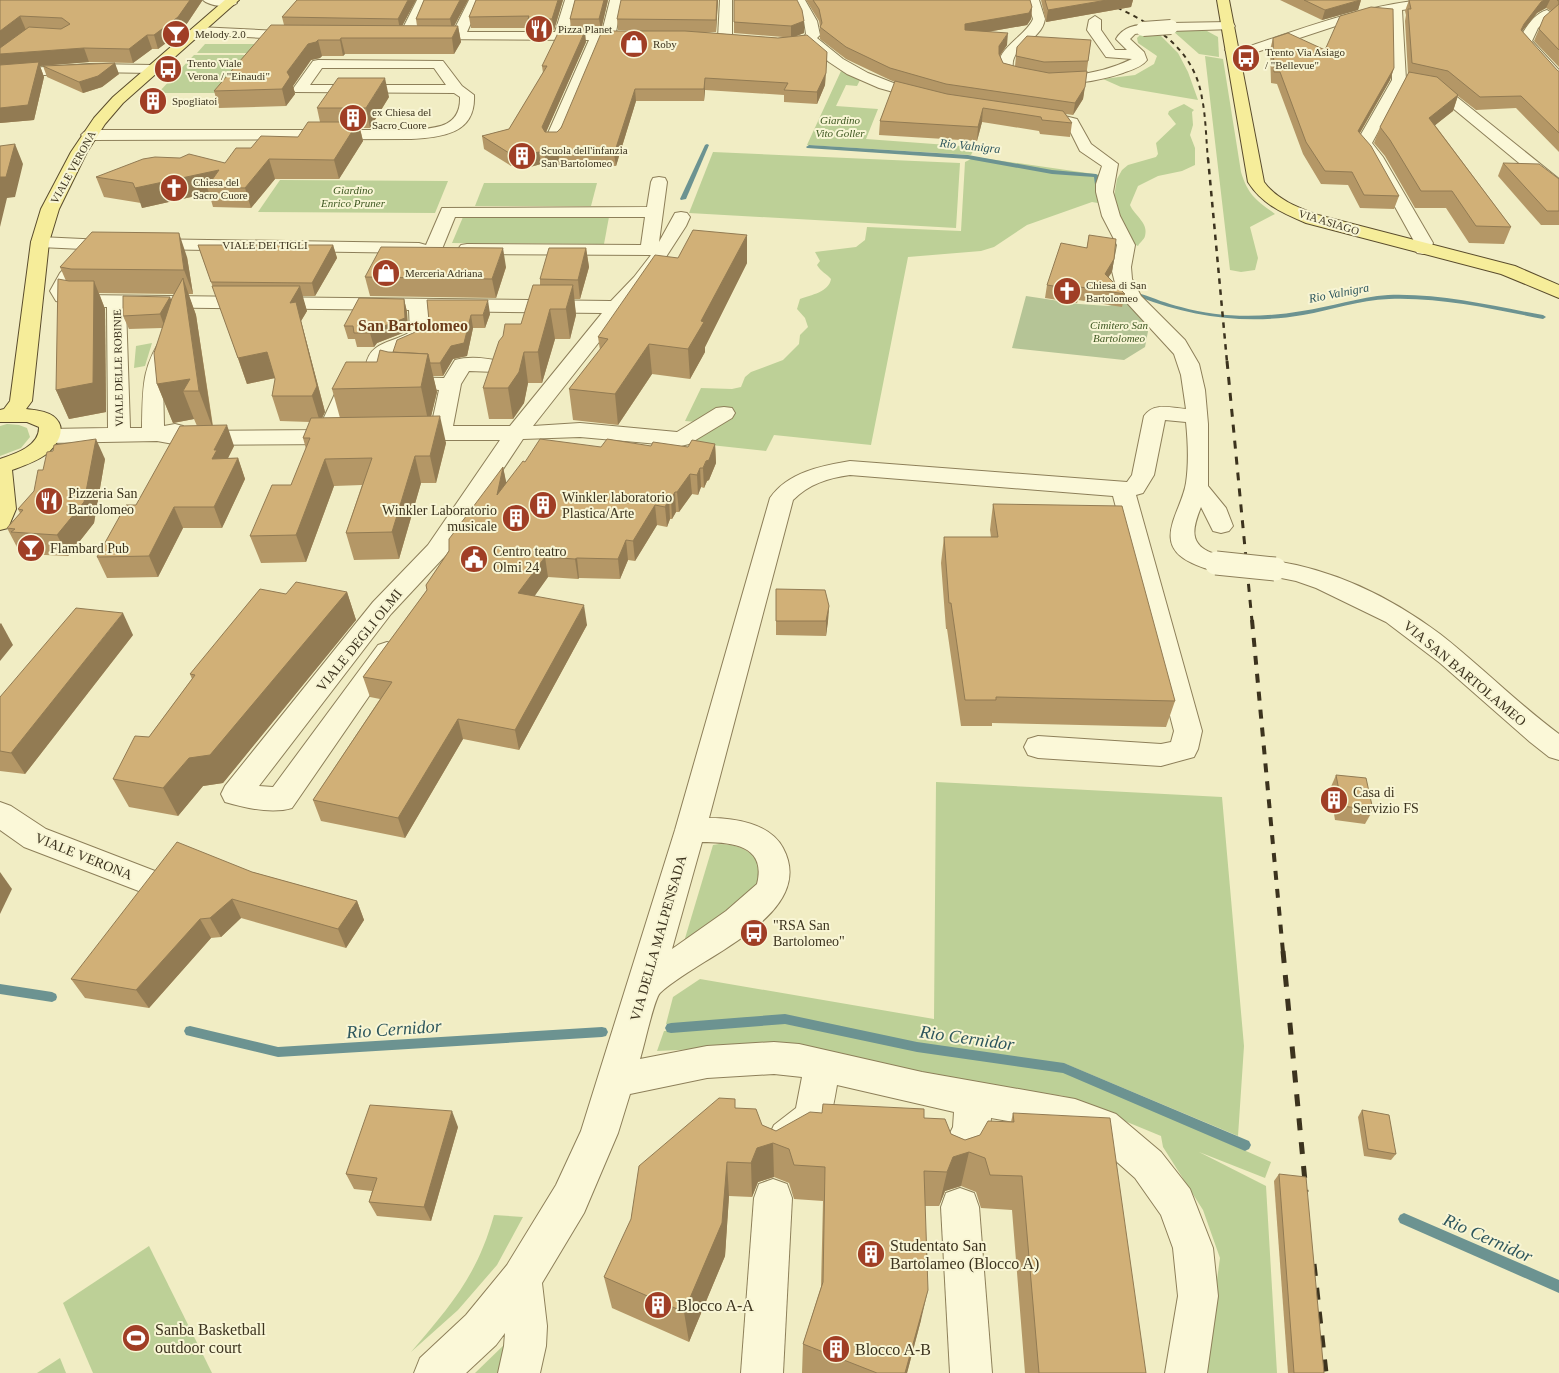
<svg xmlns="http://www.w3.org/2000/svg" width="1559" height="1373" font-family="'Times New Roman',serif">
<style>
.green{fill:#bdd097}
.cemetery{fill:#b5c496}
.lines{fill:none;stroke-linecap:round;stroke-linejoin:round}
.stream{fill:#6c9391;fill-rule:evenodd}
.minor-casing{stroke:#8d7f59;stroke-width:2}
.major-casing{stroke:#5a4c2d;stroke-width:2}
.minor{fill:#fbf8d8;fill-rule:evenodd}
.major{fill:#f6ed9a;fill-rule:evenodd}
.rail-far4{stroke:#3c331e;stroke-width:2;stroke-dasharray:4.5 4.5;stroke-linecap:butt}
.rail-far3{stroke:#3c331e;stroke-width:2.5;stroke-dasharray:5.5 5.5;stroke-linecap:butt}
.rail-far2{stroke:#3c331e;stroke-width:3;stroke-dasharray:8 8;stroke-linecap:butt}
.rail-far1{stroke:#3c331e;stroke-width:4;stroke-dasharray:9 9;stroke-linecap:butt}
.rail{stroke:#3c331e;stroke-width:5;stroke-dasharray:12 12;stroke-linecap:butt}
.minor-bridge-far1-casing{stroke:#8d7f59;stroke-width:16;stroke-linecap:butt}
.minor-bridge-casing{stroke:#8d7f59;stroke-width:25;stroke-linecap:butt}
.minor-bridge-far1{stroke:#fbf8d8;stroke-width:14}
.minor-bridge{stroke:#fbf8d8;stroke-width:23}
.wall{fill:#b49766}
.shaded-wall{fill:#927b53}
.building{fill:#d1b077;stroke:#927b53}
.labels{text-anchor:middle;stroke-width:4;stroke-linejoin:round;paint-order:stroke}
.far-poi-label{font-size:11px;fill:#3c331e;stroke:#f8f5d4;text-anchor:start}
.far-park-label{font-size:11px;font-style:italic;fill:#405923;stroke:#f8f5d4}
.far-street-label{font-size:11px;fill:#3c331e;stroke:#f8f5d4}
.far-water-label{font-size:12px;font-style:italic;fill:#2c555c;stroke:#f8f5d4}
.poi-label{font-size:14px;fill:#3c331e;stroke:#f8f5d4;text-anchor:start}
.street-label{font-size:14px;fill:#3c331e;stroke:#f8f5d4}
.far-district-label{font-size:16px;font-weight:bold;fill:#6b3c1a;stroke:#f8f5d4}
.near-poi-label{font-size:16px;fill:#3c331e;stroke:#f8f5d4;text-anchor:start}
.near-water-label{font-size:18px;font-style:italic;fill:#2c555c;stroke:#f8f5d4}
</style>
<rect width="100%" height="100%" fill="#f1edc4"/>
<g class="green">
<polygon points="1195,30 1207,31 1218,37 1219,57 1199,54 1173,31"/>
<polygon points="1158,33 1178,53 1188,72 1198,100 1121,87 1103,79 1135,75 1154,64 1157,56 1138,43 1137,38 1141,34"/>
<polygon points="205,44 260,44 253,53 197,53"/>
<polygon points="194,55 251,55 218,93 158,93"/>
<path d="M1205,56L1223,59L1241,172C1248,195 1256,200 1275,214L1250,227L1258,258L1255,270L1241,272L1230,270Z"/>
<polygon points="841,71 860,80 857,86 846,85 836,106 878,109 866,139 975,147 971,155 807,145"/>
<path d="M1184,104L1194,110L1192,112L1193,125L1190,135L1195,148V165L1182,171L1158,176L1138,186L1130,205C1134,215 1149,223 1145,236C1144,240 1140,242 1138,246L1132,243L1126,226L1121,223L1114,197L1117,179L1122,170L1128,165L1156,157L1158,154L1156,143L1176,124L1168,114L1169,111Z"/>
<polygon points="713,152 960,163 956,228 689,213"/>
<path d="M975,157L1101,175L1104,204L1092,202L1027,225L994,247L981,251L908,257L871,445L774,435L766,451L692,443L719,424L685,421L701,388L732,389L741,387L745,377L751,372L783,360L799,344L800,335L808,327L805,318L797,309L800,299C811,295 829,292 831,279C827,274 820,271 817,265L820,261L815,252L856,247L865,240L867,227L961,231L965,162Z"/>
<polygon points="280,180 448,181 435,213 258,212"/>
<polygon points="484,183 597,183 591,206 475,206"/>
<polygon points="463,217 609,217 604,244 452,243"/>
<polygon points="152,343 145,366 134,368 136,346"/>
<polygon points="7,424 19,425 27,428 30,437 21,448 0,456 0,426"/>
<polygon points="936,782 1222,797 1244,1046 1238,1136 1066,1064 920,1045 786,1017 666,1024 673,997 700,979 934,1019"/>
<path d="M719,844C750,844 775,866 749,894L683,945L713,845Z"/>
<polygon points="785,1022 917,1050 1066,1072 1271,1162 1265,1178 1199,1152 1266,1186 1277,1373 1204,1373 1220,1258 1203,1210 1163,1147 1161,1136 1064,1096 985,1086 788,1045 657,1051 664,1031"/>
<path d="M494,1215L523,1217L497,1265L458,1310L411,1352C451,1305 477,1276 494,1215Z"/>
<polygon points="149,1246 212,1373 93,1373 63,1303"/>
<polygon points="508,1341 514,1373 475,1373"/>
<polygon points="60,1358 66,1373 37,1373"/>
</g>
<polygon class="cemetery" points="1026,296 1079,304 1108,306 1127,301 1150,321 1145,347 1124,360 1012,348"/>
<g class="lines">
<g class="stream">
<polygon points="707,144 709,145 686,199 681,200 680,199 705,145"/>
<polygon points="809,145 968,155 1052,170 1096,174 1099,176 1102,192 1099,194 1096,192 1094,177 1052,174 968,159 807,148 806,147"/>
<path d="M1141,294C1154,298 1167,304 1181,307C1220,318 1262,318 1302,311C1331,307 1359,297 1388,295C1440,293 1492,306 1543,315L1546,317L1543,319C1492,309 1441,297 1389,299C1359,300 1332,310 1303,315C1246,325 1192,317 1139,297L1138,296Z"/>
<polygon points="0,984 52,992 56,994 57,997 56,1000 52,1002 0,994"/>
<polygon points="785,1014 917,1042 1064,1063 1249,1141 1251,1145 1249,1149 1245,1151 1063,1073 917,1052 785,1024 671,1033 667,1032 665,1028 667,1024 671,1023"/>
<polygon points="190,1026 278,1047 602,1027 606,1028 608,1032 606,1036 602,1037 278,1057 190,1036 186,1035 184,1031 186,1027"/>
<polygon points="1404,1213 1559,1280 1559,1293 1400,1223 1398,1219 1400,1215"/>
</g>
<defs>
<g id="minor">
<path d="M203,0H234L237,3C231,9 209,6 203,0Z"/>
<polygon points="417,0 429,0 411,39 401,39 399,36"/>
<polygon points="469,0 481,0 467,32 555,32 565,0 577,0 569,32 602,32 610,0 622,0 616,32 637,32 644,36 637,40 602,40 561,140 559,143 547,143 545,140 589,40 417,39 415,36 417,33 422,32 453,32"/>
<polygon points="720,0 732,0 732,38 725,42 718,38"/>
<polygon points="793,0 805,0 817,21 820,35 817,38 843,59 868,73 901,86 934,95 936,98 934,101 929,102 879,88 847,74 829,62 802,39 806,34 804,21"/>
<path d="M1027,0H1039L1045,19C1044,24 1042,29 1038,33C1029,44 1010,51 1013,68C1050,82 1097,76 1132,59L1106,57L1087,30L1089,20L1095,16L1101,20V30L1115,50H1127L1116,39C1122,28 1136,23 1148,26L1150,29L1148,32L1135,34L1130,39L1144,52L1147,60C1142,67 1131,70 1123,73C1084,86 1041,88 1002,73C988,52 1026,37 1033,19Z"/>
<path d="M1420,0H1437L1431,6L1402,10L1406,80L1372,143L1383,157L1433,243L1429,253L1423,254L1417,253L1414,249L1415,243L1368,158L1356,143L1392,80L1391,11L1363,17L1251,54H1232L1225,50L1232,46H1250C1306,27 1361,7 1420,0Z"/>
<path d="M1547,10L1553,14L1538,28L1532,41L1559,70V83L1554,82L1518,41C1525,29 1533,14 1547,10Z"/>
<polygon points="1228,22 1233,23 1235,26 1233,29 1171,31 1164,27 1171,23"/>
<polygon points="198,27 299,32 306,36 299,40 193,34 191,31 193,28"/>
<path d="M318,60L443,61L462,86L474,95C476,134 442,137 411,139L89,140L84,138L81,135L84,132L89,130H411C435,128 461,128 460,97L454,93L295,92L293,89L295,86L313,61ZM322,68H434L446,85H310Z"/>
<polygon points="89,64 153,65 160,69 153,73 89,72 0,78 0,70"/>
<polygon points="1423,80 1442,85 1559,179 1559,192 1553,191 1432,91 1418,87 1416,84 1418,81"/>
<path d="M1036,109L1077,119L1091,144L1118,164L1113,192L1120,216L1135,245L1131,267L1132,279L1141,296L1185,340L1199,364L1205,390L1208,424V486L1226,508L1233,526L1229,531L1221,533L1213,531L1201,507C1193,527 1188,544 1212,553C1219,556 1224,556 1228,563L1225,569C1213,572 1203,568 1192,563C1150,544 1182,511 1186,483C1189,463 1188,442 1186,422L1165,420L1154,475L1143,493L1136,495L1202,731L1198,749L1194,757L1161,766L1038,758L1028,755L1024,747L1028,739L1038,736L1161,744L1171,742L1174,731L1113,496L850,475C828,478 809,484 793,500L709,818C734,818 770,823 783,848C819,915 698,957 660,993C654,999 644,1047 640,1059L707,1046L774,1042L799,1044L922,1072L1075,1099L1116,1114L1161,1152L1190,1189L1213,1248L1218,1296L1207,1373H1165L1178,1296L1173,1248L1161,1215L1135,1178L1091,1139L1075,1133L991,1118L990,1130L971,1168L958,1173L945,1168L939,1155L953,1127L954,1112L837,1085C830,1125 828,1140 787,1156L774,1151L768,1138L774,1125L796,1108L802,1077L774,1074L707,1078L630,1094L618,1133L584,1213L542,1283L547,1326L546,1346L540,1373H498L504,1346L505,1333L496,1345L466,1373H414L420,1358L466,1315L507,1265L556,1185L581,1131L675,830L770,498C788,472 821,466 850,461L1127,482L1132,475L1144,416C1154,402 1171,408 1186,409L1181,375L1174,354L1128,304L1115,283L1112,271L1117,245L1102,216L1096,192V184L1102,166L1080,151L1067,125L1031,117L1028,114L1031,111ZM702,842C731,842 767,845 757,884L726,911L672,949Z"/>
<path d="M659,177L665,178L667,182L659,242L675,213L681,212L687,213L690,217L686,226L653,277L629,304L533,426L580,423L677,432L716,408L724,407L732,408L735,413L732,418L689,444L681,446L580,437L523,439L446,555L391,614L259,786L273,787L378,645L387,642L396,645L400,651L396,657L292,808C272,814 245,808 225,802L221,794L225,786L373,602L428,545L500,440H438L408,443L400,441L397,436L400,431L431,427L439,390L390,386L387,381C376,384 368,375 366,365C370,341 393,343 410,332L409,310L126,307L130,428H142C143,388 141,367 165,333L172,331L179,333L182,337L170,360L163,381L164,426L175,424L183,426L186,431L323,430L320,426L340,383L343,379L358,375L365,377L368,381L365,385L359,387L339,430L348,432L351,437L348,442L340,444L179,445L157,441L49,443L41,441L38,436L41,431L49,429L108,428L107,307H81L56,301L50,291L60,273L83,249L40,247L34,246L31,242L34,238L40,237L104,240L107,244L104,248L75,280L68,291L81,295L611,301L634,277L651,255L467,254L461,253L458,249L461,245L467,244L641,245L645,217H455L442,249L439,253C431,255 427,251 419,253L144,249L138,248L135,244L138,240L144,239L419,243L426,245L442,208L647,207L651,182L653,178ZM428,311L602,313L510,426H453L461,384L469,371L496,372L503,370L506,366L503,362C489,358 469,356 455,360L444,378L393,377L386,367L388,358L398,351L422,342L430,333Z"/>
<path d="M1275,561C1335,570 1392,598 1440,634C1481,666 1517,703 1559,734V760L1549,757L1530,742L1440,663L1386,622L1316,588L1296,581L1266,575L1263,569L1266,563Z"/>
<polygon points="0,802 11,806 46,829 155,871 160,880 155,889 144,893 24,847 0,830"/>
<polygon points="773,1179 787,1184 792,1198 783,1373 741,1373 754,1198 759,1184"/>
<polygon points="960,1188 974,1193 979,1207 992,1373 950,1373 941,1207 946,1193"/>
</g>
<g id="major">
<path d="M225,0H239L123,103L105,124L87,152L59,209L49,242L32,401L26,409C34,410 46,411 53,416C69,428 57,446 45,455C35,462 23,466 12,470L16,509L8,528L0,530V459C15,454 40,446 39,427L27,422H0V410L4,409L10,401L31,242L41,209L71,152L94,118L113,97Z"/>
<path d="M1217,0H1229L1264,182C1277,200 1299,208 1318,215L1515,266L1559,285V298L1501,274L1306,223C1282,213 1262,204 1248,182Z"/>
</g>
</defs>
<use href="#minor" class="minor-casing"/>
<use href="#major" class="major-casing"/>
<use href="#minor" class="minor"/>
<use href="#major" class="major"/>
<path class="rail-far4" d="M1101,0C1147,21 1193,43 1202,98C1206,118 1206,139 1208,160"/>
<polyline class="rail-far3" points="1208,158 1227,362"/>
<polyline class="rail-far2" points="1227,361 1252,621"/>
<polyline class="rail-far1" points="1252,620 1283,952"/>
<g class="rail">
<polyline points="1283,951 1306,1192"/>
<polyline points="1314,1264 1326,1373"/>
</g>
<defs>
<polyline id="minor-bridge-far1" points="1143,29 1171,27"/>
<polyline id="minor-bridge" points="1216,563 1275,569"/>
</defs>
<use href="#minor-bridge-far1" class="minor-bridge-far1-casing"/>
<use href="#minor-bridge" class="minor-bridge-casing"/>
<use href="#minor-bridge-far1" class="minor-bridge-far1"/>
<use href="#minor-bridge" class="minor-bridge"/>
</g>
<g class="wall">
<polygon points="0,0 202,0 202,1 182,31 158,49 152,49 133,63 89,62 40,66 44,77 34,120 0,123"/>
<polygon points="297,0 416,0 402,26 417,26 416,19 424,0 468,0 454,26 458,26 461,42 454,54 345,54 343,56 322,56 320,58 311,60 293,86 295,94 286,106 219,108 214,91 284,25 282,17"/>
<polygon points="476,0 563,0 554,30 529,30 529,28 471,28 469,17"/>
<polygon points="575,0 608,0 601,30 571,30 570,19"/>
<polygon points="718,0 716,32 702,32 778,38 783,37 734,33 734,0 804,21 804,33 796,36 827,52 825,85 817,104 784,102 784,95 705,90 704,101 636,101 616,166 560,165 546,169 541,164 530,167 523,163 511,166 484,149 482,136 509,129 543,73 542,66 586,42 546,132 557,132 639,31 618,30 617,19"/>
<polygon points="806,0 1030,0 1032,7 1031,19 1027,25 987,32 1007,45 1000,56 1003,63 1015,66 1017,47 1091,40 1083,99 1073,115 1066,114 1072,123 1070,137 1040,134 1039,131 982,122 977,141 879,135 880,121 895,82 890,80 846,59 820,39 820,27 819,21"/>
<polygon points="1041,0 1133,0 1131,7 1046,22"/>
<polygon points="1280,0 1361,0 1358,10 1322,20"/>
<polygon points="1409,0 1559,0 1559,67 1534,41 1539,29 1551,11 1546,8 1537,13 1522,31 1558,71 1559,71 1559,152 1516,108 1476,110 1458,96 1453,111 1435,125 1511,227 1504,244 1469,243 1446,208 1415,208 1385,156 1374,143 1380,127 1408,74 1405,21 1406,15 1405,11"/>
<polygon points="1273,38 1325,50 1394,68 1390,80 1360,133 1399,196 1394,209 1360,208 1348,185 1321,184 1303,154 1277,84 1271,83 1270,50"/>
<polygon points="43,66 119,74 102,87 83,93 47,77"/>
<polygon points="389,97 370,128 360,128 363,141 339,179 275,179 251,208 213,207 209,193 142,208 141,203 104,197 96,177 225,163 251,148 298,137 320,122 317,108"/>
<polygon points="1503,163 1559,179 1559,225 1541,225 1498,176"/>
<polygon points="747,235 747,263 705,347 705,352 690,379 652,374 618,425 573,420 569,389 600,350 598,337 678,258"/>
<polygon points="1089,235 1112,272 1108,277 1125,294 1122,307 1078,300 1077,303 1045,298 1047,285 1087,247"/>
<polygon points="198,245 333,245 337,258 315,296 302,296 307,311 301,321 325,412 322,418 340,418 332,389 377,362 388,352 393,352 420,330 429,321 427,300 490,314 485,328 473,328 467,356 453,359 443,376 433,376 437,392 431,416 446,443 436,483 421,483 399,559 354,560 346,533 362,485 334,486 306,562 261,563 250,536 291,485 306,449 303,438 310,422 280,421 272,396 275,380 275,378 247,384"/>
<polygon points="586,248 589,267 580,299 574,299 576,315 570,339 555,339 542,383 528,383 524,403 513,419 489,419 483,388 521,324 540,285 540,279"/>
<polygon points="187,257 193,294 188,294 196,315 213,426 234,446 228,458 238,458 245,479 222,528 183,528 158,577 107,578 97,557 197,426 194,419 173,423 157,384 162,328 129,329 123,316 170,297 171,300 174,294 99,293 105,309 106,412 69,419 56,390 66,281 60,267"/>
<polygon points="506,267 496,298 370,296 365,277"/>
<polygon points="404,299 407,312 408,331 377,343 374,347 357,347 355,339 348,339 344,326"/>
<polygon points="715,444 716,463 709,480 707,481 704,488 701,487 698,495 692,494 679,512 676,512 672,519 670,519 667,527 657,525 635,561 628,560 620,579 579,578 578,579 548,577 534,596 587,625 519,750 463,739 405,838 321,821 313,800 380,699 370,697 363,677 427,590 426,585 449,551 503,467 506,483 525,462 601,447 651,446 688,447"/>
<polygon points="105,459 94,523 68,556 23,554 20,549 18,549 7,528 20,513 18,509"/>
<polygon points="993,504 1175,701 1166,727 992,723 992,726 961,726 947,629 946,629 941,563 944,537 991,537 990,530"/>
<polygon points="776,589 829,606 828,621 826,636 776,635"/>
<polygon points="347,592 356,620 223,783 203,786 178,816 129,807 113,779 149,737 192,679 190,674 286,594"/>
<polygon points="133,635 25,774 0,771 0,697"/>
<polygon points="1336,775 1373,810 1365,824 1335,820 1330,789"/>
<polygon points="252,872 357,901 364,920 346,948 241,918 221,937 211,938 149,1008 85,998 71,979"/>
<polygon points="736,1108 762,1125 776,1131 924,1118 951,1134 965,1140 980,1135 1011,1122 1013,1113 1146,1373 1025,1373 1012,1210 981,1208 976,1192 961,1186 945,1191 939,1206 925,1206 921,1320 907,1373 802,1373 803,1344 821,1287 823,1201 794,1199 789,1183 774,1177 758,1182 752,1197 729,1196 725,1256 689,1342 612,1308 604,1277"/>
<polygon points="1362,1110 1396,1154 1391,1160 1364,1156 1358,1117"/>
<polygon points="458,1127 431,1221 377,1216 369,1202 372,1191 354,1189 346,1174"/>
<polygon points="1279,1174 1324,1373 1288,1373 1274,1181"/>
</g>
<g class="shaded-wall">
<polygon points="190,0 202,0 202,1 182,31 158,49 154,35"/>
<polygon points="408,0 416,0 400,30 398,19"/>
<polygon points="460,0 468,0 452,30 450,19"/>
<polygon points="558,0 563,0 554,30 552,19"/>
<polygon points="604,0 608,0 601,30 599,19"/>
<polygon points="717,0 718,0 716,32 716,20"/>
<polygon points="1107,0 1133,0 1131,7 1046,22 1048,10"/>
<polygon points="1361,0 1358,10 1322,20 1325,10"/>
<polygon points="1544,0 1550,0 1546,8 1537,13 1519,35 1524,24 1541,2"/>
<polygon points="1032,7 1031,19 1027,25 964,36 965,24"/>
<polygon points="20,16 26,30 0,49 0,31"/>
<polygon points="804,21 804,33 791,38 791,26"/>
<polygon points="458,26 461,42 454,54 452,38"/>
<polygon points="585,31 586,42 543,139 542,127"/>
<polygon points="1008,33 1007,45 998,58 999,46"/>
<polygon points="147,35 152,49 133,63 129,49"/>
<polygon points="341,38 345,54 343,56 340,40"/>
<polygon points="318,40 322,56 320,58 311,60 293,86 295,94 286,106 282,89 287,72 308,44"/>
<polygon points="84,48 89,62 40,66 44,77 34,120 0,123 0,54"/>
<polygon points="827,52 825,85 817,104 817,92"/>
<polygon points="115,63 119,74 102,87 83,93 79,82"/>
<polygon points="1394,68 1390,80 1354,143 1358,131"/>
<polygon points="385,78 389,97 370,128 366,108"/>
<polygon points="705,78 705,90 704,101 704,89"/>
<polygon points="1085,87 1083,99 1073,115 1075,103"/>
<polygon points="635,89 636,101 616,166 614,154"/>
<polygon points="1458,95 1453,111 1424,134 1429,118"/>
<polygon points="983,108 982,122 977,141 978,127"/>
<polygon points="358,122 363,141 339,179 334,160"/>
<polygon points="15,144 23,164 15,197 7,198 0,227 0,177"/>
<polygon points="521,150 523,163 511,166 509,153"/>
<polygon points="539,152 541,164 530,167 528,154"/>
<polygon points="558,152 560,165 546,169 545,156"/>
<polygon points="269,159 275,179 251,208 245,188"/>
<polygon points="219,170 207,187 209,193 142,208 135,188"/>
<polygon points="179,233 187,257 193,294 184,270"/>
<polygon points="747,235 747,263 705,347 705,352 690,379 688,349 701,321"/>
<polygon points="333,245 337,258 315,296 312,283"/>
<polygon points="503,248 506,267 496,298 492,279"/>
<polygon points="586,248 589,267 580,299 578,280"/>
<polygon points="1114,259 1112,272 1102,287 1105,274"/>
<polygon points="183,278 196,315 213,429 199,391"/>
<polygon points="94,281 105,309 106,412 69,419 56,390"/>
<polygon points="573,285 576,315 570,339 566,309"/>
<polygon points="300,286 307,311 301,321 325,412 320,422 312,396 290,303"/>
<polygon points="170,297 175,310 165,328 160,314"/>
<polygon points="404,299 407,312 408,331 377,343 374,347 370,333"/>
<polygon points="488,300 490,314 485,328 483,315"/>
<polygon points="550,309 555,339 542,383 538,352"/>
<polygon points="471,315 473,328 467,356 453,359 443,376 440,363"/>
<polygon points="649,344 652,374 618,425 615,394"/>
<polygon points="267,352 275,378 247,384 238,358"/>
<polygon points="524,352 528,383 524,403 513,419 508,388"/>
<polygon points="428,354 437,392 429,425 421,387"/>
<polygon points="190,379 183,391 194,419 173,423 157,384"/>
<polygon points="440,416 446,443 436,483 430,456"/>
<polygon points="227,425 234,446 223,468 212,459 214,450"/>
<polygon points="96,439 105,459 94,523 68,556 57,535"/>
<polygon points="715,444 716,463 709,480 707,481 704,488 703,468"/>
<polygon points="415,456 421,483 399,559 392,532"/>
<polygon points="238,458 245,479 222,528 214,507"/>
<polygon points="325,459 334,486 306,562 296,535"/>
<polygon points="503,467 507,486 497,495"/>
<polygon points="700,468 701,487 698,495 697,475"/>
<polygon points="690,474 692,494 679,512 677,492"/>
<polygon points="675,492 676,512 672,519 671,499"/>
<polygon points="669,499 670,519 667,527 665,507"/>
<polygon points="655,505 657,525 635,561 633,541"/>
<polygon points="174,507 183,528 158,577 149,556"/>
<polygon points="626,540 628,560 620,579 618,559"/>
<polygon points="545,557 548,577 522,614 518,593"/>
<polygon points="577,558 579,578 578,579 575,559"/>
<polygon points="347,592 356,620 223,783 203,786 178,816 163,788 189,758"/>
<polygon points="584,605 587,625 519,750 515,730"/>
<polygon points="829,606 828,621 826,636 826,621"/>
<polygon points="123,613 133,635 25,774 11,753"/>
<polygon points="1,623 13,645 0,661 0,624"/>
<polygon points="458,719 463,739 405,838 398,818"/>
<polygon points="0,872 12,889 0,914"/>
<polygon points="232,899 241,918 221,937 210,918"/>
<polygon points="357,901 364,920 346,948 338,929"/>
<polygon points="200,919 211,938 149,1008 136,990"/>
<polygon points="452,1111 458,1127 431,1221 424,1207"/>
<polygon points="773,1143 774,1177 758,1182 752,1197 751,1163 757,1148"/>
<polygon points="969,1152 961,1186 945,1191 939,1206 947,1172 953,1157"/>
<polygon points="727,1162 729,1196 725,1256 689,1342 684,1312"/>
<polygon points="928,1290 921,1320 907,1373 905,1373"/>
</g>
<g class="building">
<polygon points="0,0 190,0 178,17 154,35 147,35 129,49 84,48 0,54 0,48 29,27 61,29 70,24 62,18 20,16 0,31"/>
<polygon points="297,0 408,0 398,19 282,17"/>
<polygon points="424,0 460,0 450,19 416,19"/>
<polygon points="476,0 558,0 552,19 528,19 529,16 469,17"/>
<polygon points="575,0 604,0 599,19 570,19"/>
<polygon points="621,0 717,0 716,20 617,19"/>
<polygon points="734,0 797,0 802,10 804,21 791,26 734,22"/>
<polygon points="813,0 1030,0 1032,7 1029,13 965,24 965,30 1008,33 999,46 999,54 1003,63 1018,67 1049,73 1087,71 1085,87 1075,103 946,84 890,68 846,47 820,27 822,23 819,9"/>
<polygon points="1045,0 1107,0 1048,10"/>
<polygon points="1304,0 1360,0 1325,10"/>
<polygon points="1409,0 1544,0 1541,2 1524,24 1521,30 1558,71 1559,71 1559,133 1521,96 1480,97 1448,71 1412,63 1408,9 1411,9"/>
<polygon points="1557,0 1559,0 1559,50 1539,29 1544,17 1559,4 1559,1"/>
<polygon points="1371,7 1393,9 1394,68 1358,131 1371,146 1399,196 1364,195 1352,172 1325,171 1306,142 1280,72 1274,72 1273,38 1288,33 1325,50 1340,16"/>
<polygon points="271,25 458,26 452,38 341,38 340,40 318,40 316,42 308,44 287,72 290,77 282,89 214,91"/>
<polygon points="559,31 585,31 542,127 545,132 557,132 561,128 602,31 685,31 778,38 807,35 827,52 826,73 817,92 784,90 788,83 705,78 704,89 635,89 614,154 558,152 545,156 539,152 528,154 521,150 509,153 482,136 509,129 547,66 542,66"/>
<polygon points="1027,36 1091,40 1088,61 1044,62 1016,56 1017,47"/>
<polygon points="39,62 28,105 0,108 0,65"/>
<polygon points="115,63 98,76 79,82 43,66"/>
<polygon points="1409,72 1437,77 1458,95 1429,118 1511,227 1476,226 1452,191 1421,191 1390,140 1380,127"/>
<polygon points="338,78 385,78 366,108 317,108"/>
<polygon points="895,81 947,94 1063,111 1072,123 1042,120 1041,117 983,108 978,127 880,121"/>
<polygon points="308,122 358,122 334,160 269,159 245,188 207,187 219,170 135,188 133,183 96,177 143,159 155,157 180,158 189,154 225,163 236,148 251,148 261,136 298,137"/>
<polygon points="15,144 6,177 0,177 0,146"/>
<polygon points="1503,163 1539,164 1559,179 1559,211 1547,211"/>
<polygon points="693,230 747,235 701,321 704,322 688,349 649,344 615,394 569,389 608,339 598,337 655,255 678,258"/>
<polygon points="92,232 179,233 184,270 71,269 60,267"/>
<polygon points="1089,235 1116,239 1114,259 1105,274 1125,294 1080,287 1079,290 1047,285 1061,243 1087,248"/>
<polygon points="198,245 333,245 312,283 211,282"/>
<polygon points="381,247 503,248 492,279 365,277"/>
<polygon points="549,248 586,248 578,280 540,279"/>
<polygon points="183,278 199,391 183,391 190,379 157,384 154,353 172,298"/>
<polygon points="58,279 69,281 94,281 93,383 56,390"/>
<polygon points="533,285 573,285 566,309 550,309 538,352 524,352 519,372 508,388 483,388 499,341 503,336 505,324 521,324"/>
<polygon points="212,286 300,286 290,303 296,302 317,386 312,396 272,396 275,379 267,352 238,358"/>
<polygon points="123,296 170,297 160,314 123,316"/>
<polygon points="359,298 404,299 405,318 374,330 370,333 354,333 353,326 344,326"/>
<polygon points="427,300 488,300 483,315 471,315 464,343 451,346 440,363 430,363 428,354 393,352 397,340 420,330 429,321"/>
<polygon points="380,350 388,352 428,354 421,387 332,389 346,362 377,362"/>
<polygon points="440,416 430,456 415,456 392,532 346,533 372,458 325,459 296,535 250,536 272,485 291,485 310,438 303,438 311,418"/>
<polygon points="227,425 214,450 217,450 212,459 238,458 214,507 174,507 149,556 97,557 126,505 136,505 180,426"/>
<polygon points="96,439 84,502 57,535 11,532 15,529 7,528 23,510 18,509 34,491 38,470 43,470 47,452 53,451 54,445"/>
<polygon points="540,439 601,447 607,439 651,446 653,442 688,447 692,440 715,444 709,460 706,461 703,468 700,468 697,475 690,474 677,492 675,492 671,499 669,499 665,507 655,505 633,541 626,540 618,559 577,558 575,559 545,557 518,593 584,605 515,730 458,719 398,818 313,800 392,682 363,677 427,590 426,585 449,551 449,539 503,467 497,495 523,461 525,462"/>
<polygon points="993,504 1122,506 1175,701 996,697 996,700 965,700 951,603 949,603 944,537 998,537"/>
<polygon points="296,582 347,592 210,755 189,758 163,788 113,779 135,736 149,737 195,675 190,674 260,589 286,594"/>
<polygon points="776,589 825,590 829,606 826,621 776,621"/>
<polygon points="76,608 123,613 11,753 0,751 0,697"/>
<polygon points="1336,775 1366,778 1373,810 1342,806"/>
<polygon points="177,842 252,872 357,901 338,929 232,899 210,918 200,919 136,990 71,979"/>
<polygon points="719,1098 735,1099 735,1108 756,1109 762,1125 776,1131 810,1112 822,1113 823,1104 924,1109 924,1118 945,1119 951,1134 965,1140 980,1135 988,1121 1014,1122 1013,1113 1110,1118 1146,1373 1039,1373 1022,1176 990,1175 985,1158 969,1152 953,1157 947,1172 924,1171 928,1290 905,1373 877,1373 803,1344 823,1282 825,1167 794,1165 789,1149 773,1143 757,1148 751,1163 727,1162 722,1223 684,1312 604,1277 631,1219 639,1166"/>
<polygon points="370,1105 452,1111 424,1207 369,1202 377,1178 346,1174"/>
<polygon points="1362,1110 1389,1115 1396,1154 1368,1149"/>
<polygon points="1279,1174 1306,1177 1324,1373 1294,1373"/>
</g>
<defs>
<symbol id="restaurant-disc" viewBox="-11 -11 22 22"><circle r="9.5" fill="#a03e25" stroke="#f8f5d4"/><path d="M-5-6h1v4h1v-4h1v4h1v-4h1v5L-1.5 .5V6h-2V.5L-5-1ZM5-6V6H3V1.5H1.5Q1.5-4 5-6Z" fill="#fff"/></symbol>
<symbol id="bar-disc" viewBox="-11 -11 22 22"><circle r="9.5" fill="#a03e25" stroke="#f8f5d4"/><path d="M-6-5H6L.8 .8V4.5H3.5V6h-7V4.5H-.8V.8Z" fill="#fff"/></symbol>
<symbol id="shop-disc" viewBox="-11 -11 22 22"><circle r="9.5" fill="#a03e25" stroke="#f8f5d4"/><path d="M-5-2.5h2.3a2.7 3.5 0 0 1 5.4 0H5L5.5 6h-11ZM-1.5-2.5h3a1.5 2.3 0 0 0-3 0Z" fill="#fff"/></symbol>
<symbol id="bus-disc" viewBox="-11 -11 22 22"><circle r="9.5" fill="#a03e25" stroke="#f8f5d4"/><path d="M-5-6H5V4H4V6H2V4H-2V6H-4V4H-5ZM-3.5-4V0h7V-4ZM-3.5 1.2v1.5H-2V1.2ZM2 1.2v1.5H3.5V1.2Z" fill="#fff"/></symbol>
<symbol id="building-disc" viewBox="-11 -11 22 22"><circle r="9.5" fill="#a03e25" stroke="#f8f5d4"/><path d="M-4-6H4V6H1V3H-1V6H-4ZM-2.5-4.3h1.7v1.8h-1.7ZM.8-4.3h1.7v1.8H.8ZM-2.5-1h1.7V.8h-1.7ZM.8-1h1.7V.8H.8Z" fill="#fff"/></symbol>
<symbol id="church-disc" viewBox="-11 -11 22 22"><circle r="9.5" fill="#a03e25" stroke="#f8f5d4"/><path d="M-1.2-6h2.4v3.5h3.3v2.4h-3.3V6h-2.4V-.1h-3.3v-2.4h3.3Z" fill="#fff"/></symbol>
<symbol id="civic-disc" viewBox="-11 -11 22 22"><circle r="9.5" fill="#a03e25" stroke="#f8f5d4"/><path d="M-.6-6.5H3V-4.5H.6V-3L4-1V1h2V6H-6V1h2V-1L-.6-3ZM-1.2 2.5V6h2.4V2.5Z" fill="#fff"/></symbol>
<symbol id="stadium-disc" viewBox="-11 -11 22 22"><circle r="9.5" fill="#a03e25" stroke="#f8f5d4"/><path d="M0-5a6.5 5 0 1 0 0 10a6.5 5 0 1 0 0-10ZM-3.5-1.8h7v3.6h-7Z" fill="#fff"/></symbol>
</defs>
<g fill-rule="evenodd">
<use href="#restaurant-disc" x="523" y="13" width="32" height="32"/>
<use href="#bar-disc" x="160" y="18" width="32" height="32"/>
<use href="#shop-disc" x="618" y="28" width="32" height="32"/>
<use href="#bus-disc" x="1230" y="42" width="32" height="32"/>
<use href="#bus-disc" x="152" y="53" width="32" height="32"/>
<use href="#building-disc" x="137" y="85" width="32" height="32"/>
<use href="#building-disc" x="337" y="102" width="32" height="32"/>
<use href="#building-disc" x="506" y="140" width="32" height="32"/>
<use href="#church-disc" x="158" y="172" width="32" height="32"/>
<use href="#shop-disc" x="370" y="257" width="32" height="32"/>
<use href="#church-disc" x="1051" y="275" width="32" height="32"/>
<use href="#restaurant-disc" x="33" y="485" width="32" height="32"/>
<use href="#building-disc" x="527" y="489" width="32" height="32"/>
<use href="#building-disc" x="500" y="502" width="32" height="32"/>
<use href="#bar-disc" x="15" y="532" width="32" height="32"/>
<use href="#civic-disc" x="458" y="543" width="32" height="32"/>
<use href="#building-disc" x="1318" y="784" width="32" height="32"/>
<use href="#bus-disc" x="738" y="917" width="32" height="32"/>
<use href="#building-disc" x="855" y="1238" width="32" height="32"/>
<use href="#building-disc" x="642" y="1289" width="32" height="32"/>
<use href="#stadium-disc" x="120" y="1322" width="32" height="32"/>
<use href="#building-disc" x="820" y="1333" width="32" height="32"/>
</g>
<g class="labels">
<g class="far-poi-label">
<text x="558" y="33">Pizza Planet</text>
<text x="195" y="38">Melody 2.0</text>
<text x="653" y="48">Roby</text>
<text x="1265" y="56">Trento Via Asiago<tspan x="1265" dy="13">/ "Bellevue"</tspan></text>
<text x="187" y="67">Trento Viale<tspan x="187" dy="13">Verona / "Einaudi"</tspan></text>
<text x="172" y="105">Spogliatoi</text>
<text x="372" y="116">ex Chiesa del<tspan x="372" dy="13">Sacro Cuore</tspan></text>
<text x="541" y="154">Scuola dell'infanzia<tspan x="541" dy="13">San Bartolomeo</tspan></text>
<text x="193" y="186">Chiesa del<tspan x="193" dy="13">Sacro Cuore</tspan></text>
<text x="405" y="277">Merceria Adriana</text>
<text x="1086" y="289">Chiesa di San<tspan x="1086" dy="13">Bartolomeo</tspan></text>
</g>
<g class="far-park-label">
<text x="840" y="124">Giardino<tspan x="840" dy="13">Vito Goller</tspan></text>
<text x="353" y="194">Giardino<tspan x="353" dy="13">Enrico Pruner</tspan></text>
<text x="1119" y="329">Cimitero San<tspan x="1119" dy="13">Bartolomeo</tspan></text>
</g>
<g class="far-street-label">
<text transform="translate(73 167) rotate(-61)" y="4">VIALE VERONA</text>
<text transform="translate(1329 222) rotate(17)" y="4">VIA ASIAGO</text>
<text x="265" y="249">VIALE DEI TIGLI</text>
<text transform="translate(118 368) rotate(-91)" y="4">VIALE DELLE ROBINIE</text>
</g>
<g class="far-water-label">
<text transform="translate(970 146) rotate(6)" y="4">Rio Valnigra</text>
<text transform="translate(1339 293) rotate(-11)" y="4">Rio Valnigra</text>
</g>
<g class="poi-label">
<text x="68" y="498">Pizzeria San<tspan x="68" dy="16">Bartolomeo</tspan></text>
<text x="562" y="502">Winkler laboratorio<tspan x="562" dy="16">Plastica/Arte</tspan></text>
<text x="497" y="515" text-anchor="end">Winkler Laboratorio<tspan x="497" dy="16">musicale</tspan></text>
<text x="50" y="553">Flambard Pub</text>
<text x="493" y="556">Centro teatro<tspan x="493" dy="16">Olmi 24</tspan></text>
<text x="1353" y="797">Casa di<tspan x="1353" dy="16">Servizio FS</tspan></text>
<text x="773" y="930">"RSA San<tspan x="773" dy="16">Bartolomeo"</tspan></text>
</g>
<g class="street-label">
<text transform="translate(359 640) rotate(-51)" y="5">VIALE DEGLI OLMI</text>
<text transform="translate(1465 673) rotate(40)" y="5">VIA SAN BARTOLAMEO</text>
<text transform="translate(84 856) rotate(22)" y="5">VIALE VERONA</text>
<text transform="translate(658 938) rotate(-74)" y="5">VIA DELLA MALPENSADA</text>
</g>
<g class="far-district-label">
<text x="413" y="331">San Bartolomeo</text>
</g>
<g class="near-poi-label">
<text x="890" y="1251">Studentato San<tspan x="890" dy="18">Bartolameo (Blocco A)</tspan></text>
<text x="677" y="1311">Blocco A-A</text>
<text x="155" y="1335">Sanba Basketball<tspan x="155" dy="18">outdoor court</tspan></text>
<text x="855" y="1355">Blocco A-B</text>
</g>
<g class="near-water-label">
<text transform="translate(394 1029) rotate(-4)" y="6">Rio Cernidor</text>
<text transform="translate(967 1038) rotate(8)" y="6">Rio Cernidor</text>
<text transform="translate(1488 1238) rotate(24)" y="6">Rio Cernidor</text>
</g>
</g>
</svg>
